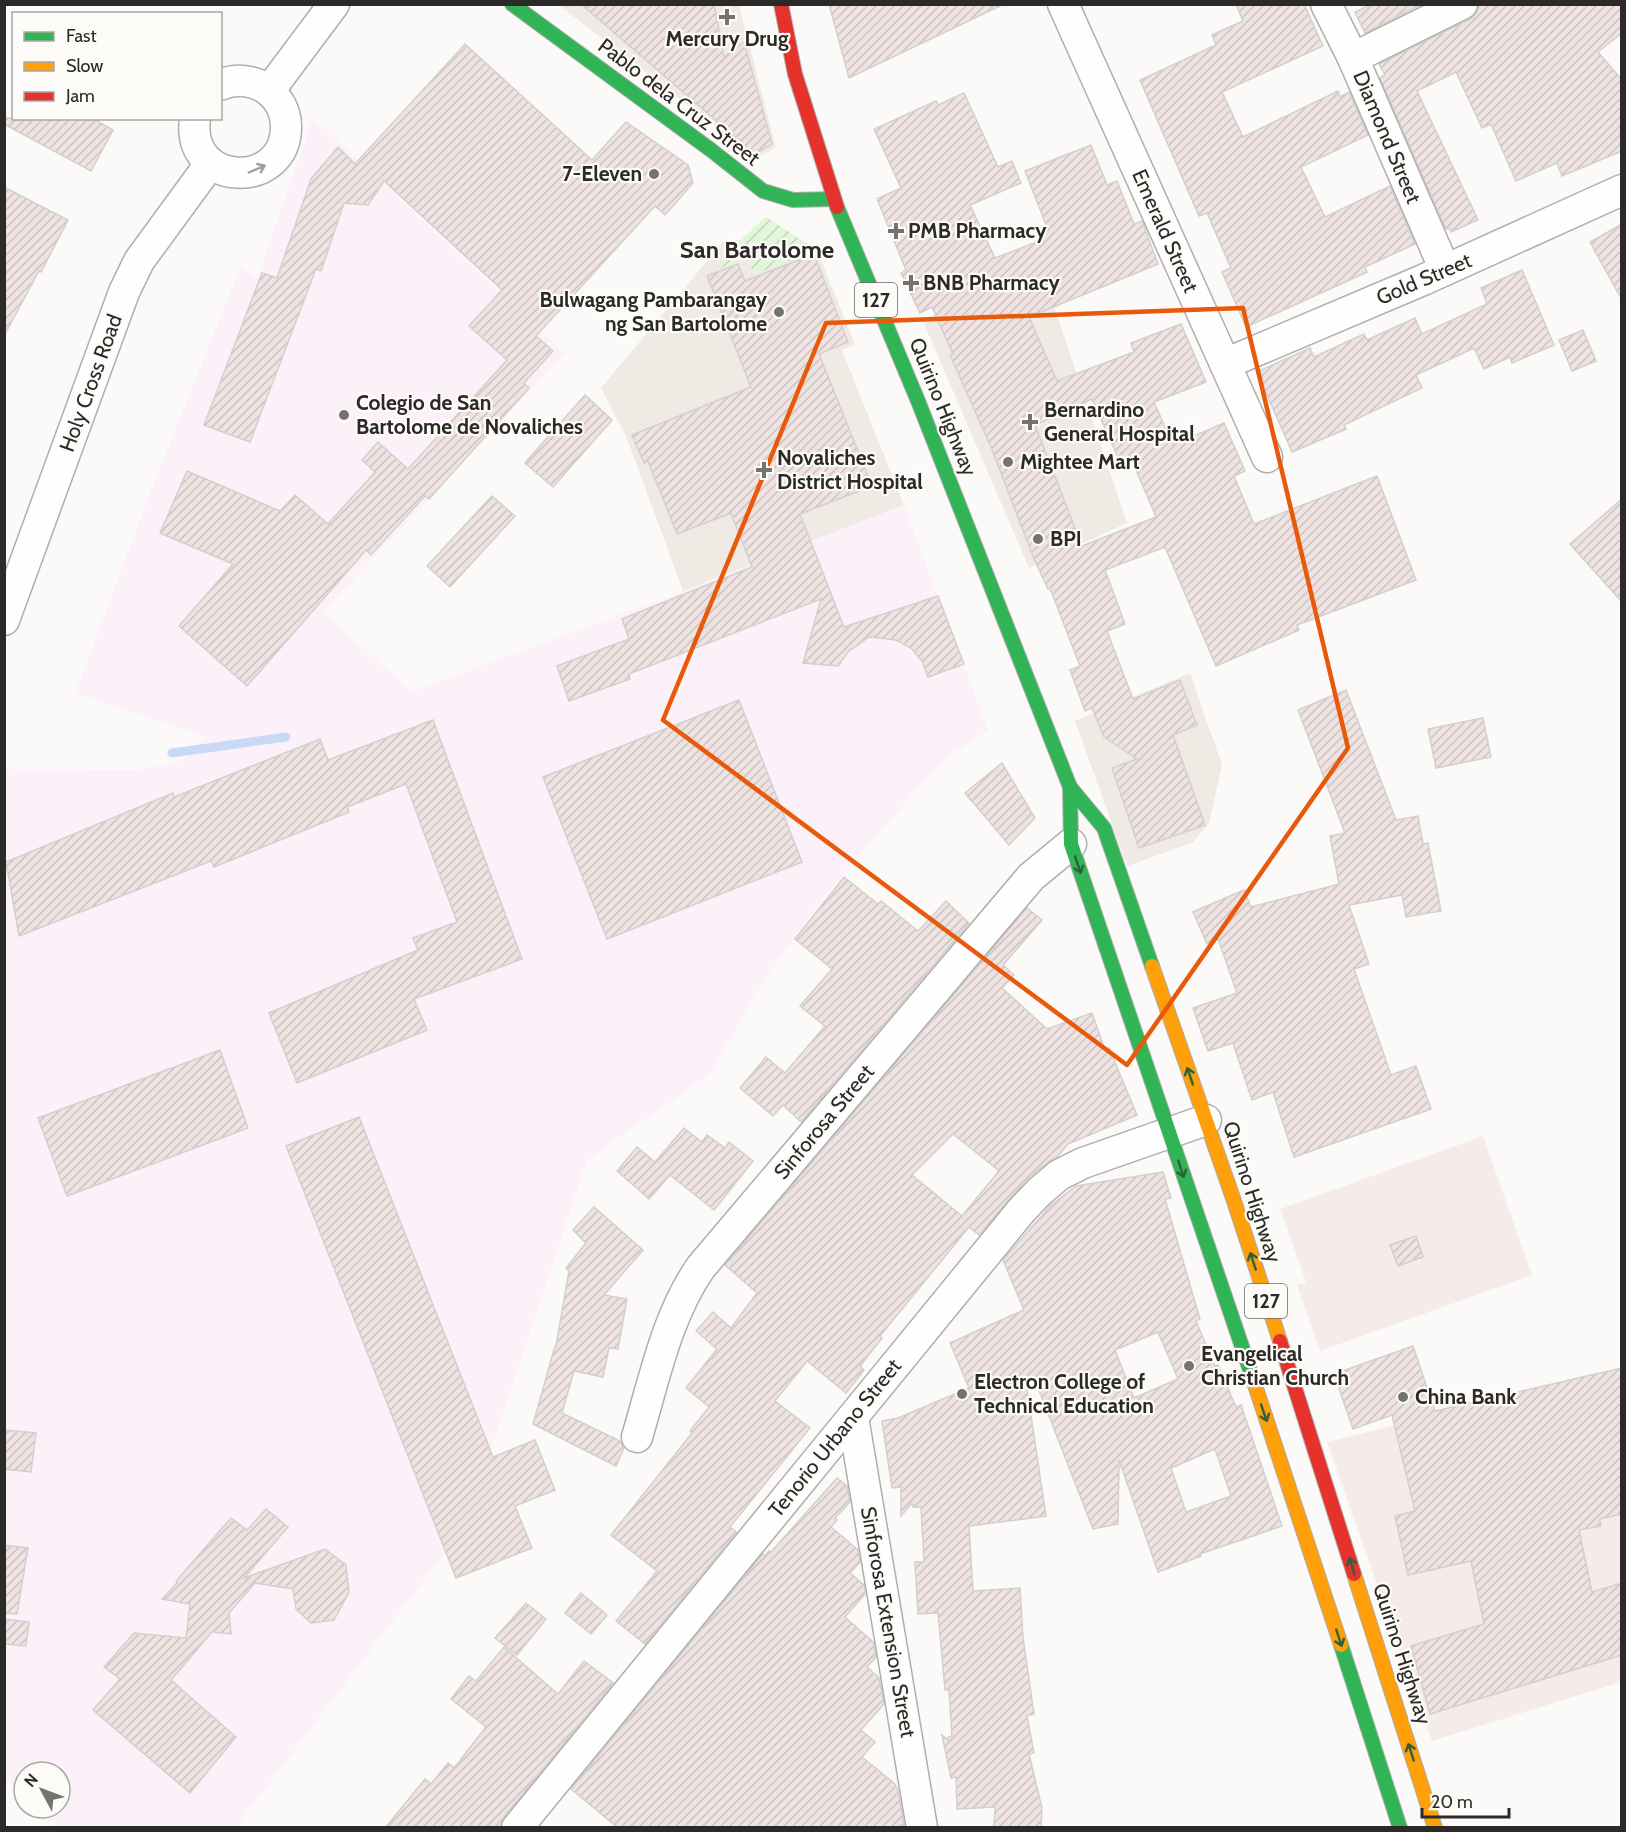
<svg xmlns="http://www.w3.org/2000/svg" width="1626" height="1832" font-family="Cabin,sans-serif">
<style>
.built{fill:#efeae3}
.industrial{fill:#f5ebea}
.education{fill:#fdf1f9}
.garden{fill:url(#garden-furrows)}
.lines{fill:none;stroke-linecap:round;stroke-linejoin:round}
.stream{stroke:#c9daf7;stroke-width:9}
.building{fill:url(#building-hatch);stroke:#d2d0cf;stroke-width:1.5;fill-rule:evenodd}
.street-casing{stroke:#afaead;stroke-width:33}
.fast-casing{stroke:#afaead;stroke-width:16}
.slow-casing{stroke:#afaead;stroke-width:16}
.jam-casing{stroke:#afaead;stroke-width:16}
.street{stroke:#fffefe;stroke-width:30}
.fast{stroke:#30b455;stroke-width:14}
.slow{stroke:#ff9f0a;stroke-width:14}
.jam{stroke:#e5322d;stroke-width:14}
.oneway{stroke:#a09f9e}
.oneway2{stroke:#2d613b}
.marked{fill:none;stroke:#e8590c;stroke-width:4.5;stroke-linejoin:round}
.poi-dot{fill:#747371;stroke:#fdfbf7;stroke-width:2}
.labels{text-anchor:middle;stroke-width:4.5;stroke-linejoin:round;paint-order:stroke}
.shield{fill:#fdfbf7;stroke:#6a6967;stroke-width:1.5}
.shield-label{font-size:20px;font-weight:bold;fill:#2b2a29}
.poi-label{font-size:21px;font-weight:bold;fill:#2b2a29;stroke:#fdfbf7;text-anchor:start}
.street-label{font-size:21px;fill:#2b2a29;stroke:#fdfbf7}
.quarter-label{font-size:24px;font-weight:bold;fill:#2b2a29;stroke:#fdfbf7}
</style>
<defs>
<pattern id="garden-furrows" width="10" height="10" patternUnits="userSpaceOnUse" patternTransform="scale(1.5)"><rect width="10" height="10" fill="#e2f7da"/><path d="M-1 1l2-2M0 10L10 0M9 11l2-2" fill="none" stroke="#c2d4bb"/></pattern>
<pattern id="building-hatch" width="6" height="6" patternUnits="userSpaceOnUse" patternTransform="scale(1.5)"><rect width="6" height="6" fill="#efe3e2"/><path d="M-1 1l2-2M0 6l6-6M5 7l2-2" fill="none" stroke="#cdc3c2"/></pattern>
</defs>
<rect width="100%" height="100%" fill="#fcfaf8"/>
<g class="built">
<polygon points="559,5 739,5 776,147 757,159"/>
<polygon points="766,217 817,250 855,344 842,350 904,505 683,591 626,436 601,388 724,241 741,240"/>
<polygon points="1041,268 1127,523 1029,568 923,321 954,305"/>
<polygon points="1190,673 1222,765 1209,824 1192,843 1127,866 1075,721"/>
</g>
<g class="industrial">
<polygon points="1483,1136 1532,1275 1320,1351 1297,1285 1306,1282 1280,1209"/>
<polygon points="1621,1369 1621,1682 1432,1741 1327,1442"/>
</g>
<polygon class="education" points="313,118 565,353 324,611 411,692 683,591 904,505 988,730 954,752 915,792 826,894 764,980 710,1074 587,1160 466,1525 236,1827 57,1827 36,1808 60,1808 60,1772 24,1772 24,1797 5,1779 4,769 139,770 183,760 207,737 75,694 156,477 241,266 257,278"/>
<polygon class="garden" points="766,217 817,250 754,274 746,257 721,268 741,240"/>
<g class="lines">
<polyline class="stream" points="172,753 286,737"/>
</g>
<g class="building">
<polygon points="581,4 714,4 724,57 744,42 772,144 755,154"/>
<polygon points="829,4 1004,4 849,78"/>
<polygon points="1236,4 1304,4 1323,46 1222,92 1243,137 1338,91 1340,97 1349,92 1368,135 1301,167 1325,217 1390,186 1415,244 1365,267 1367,272 1246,327 1222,272 1231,268 1207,213 1199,216 1140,80 1216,45 1212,35 1243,21"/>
<polygon points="1372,4 1422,4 1365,33 1355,12"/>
<polygon points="1479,4 1622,4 1622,33 1598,52 1622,80 1622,151 1562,176 1557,163 1516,181 1491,124 1482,128 1456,72 1417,91 1478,220 1451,232 1449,228 1446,229 1380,78 1385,75 1379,64 1470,19 1477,13"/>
<polygon points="465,44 592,160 626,122 688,165 693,183 665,215 655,206 536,336 553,351 524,383 529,388 429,499 425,496 371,555 366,550 247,686 179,626 233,564 160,533 187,471 280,511 295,495 328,524 375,472 362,460 378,442 408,469 507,360 469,326 502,290 384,181 368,205 344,203 321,271 316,269 250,442 204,425 262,273 277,278 311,179 338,147 355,164"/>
<path d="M964,93L998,167L1012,161L1021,183L970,205L995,258L1042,240L1038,228L1046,225L1025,171L1091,145L1107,185L1117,181L1134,224L1142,221L1158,264L1029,317L1057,381L1134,352L1131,343L1181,324L1206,382L1154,402L1173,445L1224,423L1245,471L1234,476L1254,524L1377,476L1416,580L1297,625L1299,630L1216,666L1165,547L1105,570L1125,624L1107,631L1133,699L1180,680L1197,725L1173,735L1205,825L1139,848L1112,768L1137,759L1104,737L1092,708L1085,711L1070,670L1080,666L1050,588L1048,589L1034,559L991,447L950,355L953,354L932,307L920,313L901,273L906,270L877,199L901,188L874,129L936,101L938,105ZM1092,399L1120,462L1131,458L1156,517L1082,546L1035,425Z"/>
<polygon points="4,118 92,118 113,130 91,171 4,124"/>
<polygon points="4,187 68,220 41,272 39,271 4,336"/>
<polygon points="1622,224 1622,300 1590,242"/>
<polygon points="814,254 848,342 819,354 872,486 800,514 844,627 938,596 964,664 928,677 922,661 911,648 896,640 869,637 848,652 838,666 803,663 821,599 629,674 630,679 569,701 557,666 629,639 622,619 752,567 731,513 677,534 648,461 644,463 632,435 751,387 707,276 738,264 745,281"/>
<polygon points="1522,270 1554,345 1512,363 1510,357 1484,369 1474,348 1416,375 1422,388 1344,425 1346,429 1292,452 1257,372 1310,348 1314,357 1364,334 1367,340 1415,318 1422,334 1487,304 1481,288"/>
<polygon points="1583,330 1596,361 1572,371 1559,340"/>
<polygon points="585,395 612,420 553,487 525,463"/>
<polygon points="492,496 515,516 450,587 427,566"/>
<polygon points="1622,499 1622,602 1570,544"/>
<polygon points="1346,690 1396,820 1418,816 1423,844 1428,843 1441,911 1406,917 1402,895 1349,905 1369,964 1354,969 1391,1075 1416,1066 1431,1109 1294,1157 1273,1092 1252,1100 1233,1043 1208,1051 1193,1008 1237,993 1218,939 1207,944 1193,912 1244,890 1251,907 1339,884 1330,836 1345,833 1298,710"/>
<polygon points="739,700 802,862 607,939 543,777"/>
<polygon points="1483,718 1491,757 1436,768 1428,729"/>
<polygon points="433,720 522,959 414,999 427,1030 297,1083 269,1013 418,950 413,938 457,922 406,784 347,807 349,812 214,867 211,861 19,936 6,862 173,793 174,797 320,739 328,760"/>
<polygon points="1002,763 1035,818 1009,845 965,793"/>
<polygon points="844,877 878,904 881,901 918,931 946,901 969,923 801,1122 783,1105 773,1116 740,1088 766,1057 785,1073 825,1026 800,1006 832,969 795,939"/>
<path d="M1027,908L1042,920L1003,965L1014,975L1002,988L1047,1029L1092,1013L1105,1050L1109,1048L1137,1115L1068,1144L1058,1156L1048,1162L1026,1180L979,1235L969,1227L880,1336L882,1338L860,1366L864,1370L846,1393L807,1361L775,1401L810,1428L730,1527L736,1532L645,1644L616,1621L657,1571L611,1535L692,1433L690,1431L709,1407L686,1388L717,1349L696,1331L713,1312L731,1328L757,1293L725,1265ZM953,1134L999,1171L962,1216L912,1175Z"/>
<polygon points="220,1050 248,1128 67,1196 38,1118"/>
<polygon points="359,1117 493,1457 535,1440 555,1490 515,1506 532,1548 456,1578 286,1146"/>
<polygon points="684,1128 702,1142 707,1135 725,1148 729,1142 753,1161 714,1210 670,1175 649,1199 617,1171 637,1147 655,1162"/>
<path d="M1163,1172L1171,1198L1165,1199L1200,1319L1196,1321L1215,1366L1218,1365L1236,1407L1241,1405L1282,1526L1200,1554L1201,1556L1158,1572L1119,1460L1118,1524L1093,1529L1035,1380L1026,1382L1046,1516L969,1526L973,1591L1020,1588L1023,1638L1034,1714L1027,1716L1034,1753L1029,1754L1042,1808L1041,1827H994L995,1807L957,1809L956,1777L951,1778L942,1735L948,1740V1737L952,1736L949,1690H945L938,1613L918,1614L915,1562H924L921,1507H913L912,1503L901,1516V1487L892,1488L882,1421L898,1418L969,1388L950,1343L1024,1310L1003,1260L1051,1205L1076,1186ZM1158,1332L1178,1379L1134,1398L1115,1350ZM1215,1449L1231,1496L1186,1512L1171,1468Z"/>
<polygon points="594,1207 643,1250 604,1295 627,1299 618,1349 609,1348 603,1377 574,1371 562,1413 620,1441 624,1448 616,1466 533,1424 555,1346 556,1346 569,1271 566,1268 586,1243 573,1230"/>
<polygon points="1416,1236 1423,1257 1398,1266 1390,1245"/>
<polygon points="1413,1346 1435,1411 1622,1368 1622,1514 1600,1519 1601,1526 1579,1530 1592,1592 1622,1583 1622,1655 1430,1714 1411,1646 1484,1624 1471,1561 1408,1575 1395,1516 1415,1511 1392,1415 1353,1429 1334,1374"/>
<polygon points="4,1430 36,1433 31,1472 4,1469"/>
<polygon points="837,1478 847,1486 850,1502 835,1518 837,1520 831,1527 858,1550 860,1562 850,1573 864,1585 865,1594 845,1617 873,1642 876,1657 867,1667 879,1678 884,1704 861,1730 875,1742 862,1757 895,1784 898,1791 904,1825 898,1827 617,1827 571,1789 763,1554 765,1556 769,1551 771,1552"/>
<polygon points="266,1509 288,1527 244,1578 325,1549 346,1565 349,1592 334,1620 311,1623 296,1609 293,1589 255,1583 229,1613 231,1634 212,1632 171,1680 236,1737 190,1793 93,1710 120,1679 104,1667 134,1633 186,1638 190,1604 162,1599 177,1583 176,1581 231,1518 247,1530"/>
<polygon points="4,1545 28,1548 17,1614 4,1613"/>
<polygon points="581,1593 607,1615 591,1634 565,1613"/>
<polygon points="526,1603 546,1619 517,1655 495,1638"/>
<polygon points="4,1619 29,1622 26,1646 4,1644"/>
<polygon points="504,1647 558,1694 584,1661 613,1683 504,1817 500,1827 386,1827 425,1779 431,1784 448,1763 454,1768 486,1727 451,1699 469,1676 476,1681"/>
</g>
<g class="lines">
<defs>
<g id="street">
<polyline points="1063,4 1267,457"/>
<polyline points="1326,4 1353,58 1445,270"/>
<polyline points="1353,58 1462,4"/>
<polyline points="269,91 334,4"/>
<path d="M195,118C185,188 287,191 286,126C286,112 279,99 268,90C254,80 236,78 220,85"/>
<polyline points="1225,364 1423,280 1622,190"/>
<polyline points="4,620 124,292 139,261 210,164"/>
<polyline points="853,1417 922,1828"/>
<path d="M637,1437C654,1380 667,1315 701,1267L1031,877L1071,844"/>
<polyline points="517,1828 1021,1211 1039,1192 1059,1175 1083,1163 1206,1120"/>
</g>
<g id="fast">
<polyline points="512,4 711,150 763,191 793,200 834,199"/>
<polyline points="837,207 918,401 1070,787 1104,828 1152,966"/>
<polyline points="1070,787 1071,844 1253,1379"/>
<polyline points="1341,1645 1400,1828"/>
</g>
<g id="slow">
<polyline points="1152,966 1233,1198 1280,1341"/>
<polyline points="1253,1379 1341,1645"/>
<polyline points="1354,1574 1435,1828"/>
</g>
<g id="jam">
<polyline points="781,4 795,74 837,207"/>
<polyline points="1280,1341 1354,1574"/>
</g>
</defs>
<use href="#street" class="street-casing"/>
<use href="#fast" class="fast-casing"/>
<use href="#slow" class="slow-casing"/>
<use href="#jam" class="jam-casing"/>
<use href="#street" class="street"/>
<use href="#fast" class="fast"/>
<use href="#slow" class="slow"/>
<use href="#jam" class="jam"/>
</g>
<defs><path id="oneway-shaft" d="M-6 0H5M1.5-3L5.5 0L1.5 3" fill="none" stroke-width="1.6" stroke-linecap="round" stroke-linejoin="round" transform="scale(1.5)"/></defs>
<use class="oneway" href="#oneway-shaft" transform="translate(257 169) rotate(-23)"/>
<g class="oneway2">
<use href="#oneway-shaft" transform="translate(1078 865) rotate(71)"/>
<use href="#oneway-shaft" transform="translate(1190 1076) rotate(-109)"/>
<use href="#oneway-shaft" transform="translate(1181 1169) rotate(72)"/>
<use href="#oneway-shaft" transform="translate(1253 1261) rotate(-108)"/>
<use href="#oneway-shaft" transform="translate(1264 1413) rotate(71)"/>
<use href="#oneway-shaft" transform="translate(1352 1566) rotate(-106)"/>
<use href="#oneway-shaft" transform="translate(1339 1638) rotate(72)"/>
<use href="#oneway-shaft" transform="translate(1411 1752) rotate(-108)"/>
</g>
<path class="marked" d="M1243,308L1348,748L1127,1065L663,720L826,323Z"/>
<g class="poi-dot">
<path d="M724 8h6v6h6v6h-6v6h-6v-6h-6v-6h6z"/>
<circle cx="654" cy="174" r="6"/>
<path d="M893 222h6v6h6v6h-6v6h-6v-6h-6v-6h6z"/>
<path d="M908 274h6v6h6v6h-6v6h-6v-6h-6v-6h6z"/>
<circle cx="779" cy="312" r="6"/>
<circle cx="344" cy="415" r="6"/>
<path d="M1027 413h6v6h6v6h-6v6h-6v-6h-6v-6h6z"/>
<circle cx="1008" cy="462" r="6"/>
<path d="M761 461h6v6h6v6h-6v6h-6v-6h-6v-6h6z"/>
<circle cx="1038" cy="539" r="6"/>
<circle cx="1189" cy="1366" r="6"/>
<circle cx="962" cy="1394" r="6"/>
<circle cx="1403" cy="1397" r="6"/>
</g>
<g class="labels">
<g class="shield">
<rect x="855" y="283" width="42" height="34" rx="4.5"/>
<rect x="1245" y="1284" width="42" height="34" rx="4.5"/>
</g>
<g class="shield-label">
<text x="876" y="307">127</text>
<text x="1266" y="1308">127</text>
</g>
<g class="poi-label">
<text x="727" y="46" text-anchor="middle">Mercury Drug</text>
<text x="642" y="181" text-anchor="end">7-Eleven</text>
<text x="908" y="238">PMB Pharmacy</text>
<text x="923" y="290">BNB Pharmacy</text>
<text x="767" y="307" text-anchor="end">Bulwagang Pambarangay<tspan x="767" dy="24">ng San Bartolome</tspan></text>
<text x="356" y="410">Colegio de San<tspan x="356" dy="24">Bartolome de Novaliches</tspan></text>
<text x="1044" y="417">Bernardino<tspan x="1044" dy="24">General Hospital</tspan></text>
<text x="777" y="465">Novaliches<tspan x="777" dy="24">District Hospital</tspan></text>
<text x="1020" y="469">Mightee Mart</text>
<text x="1050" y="546">BPI</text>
<text x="1201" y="1361">Evangelical<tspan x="1201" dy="24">Christian Church</tspan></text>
<text x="974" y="1389">Electron College of<tspan x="974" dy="24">Technical Education</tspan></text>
<text x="1415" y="1404">China Bank</text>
</g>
<g class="street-label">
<text transform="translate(679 102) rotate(37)" y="7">Pablo dela Cruz Street</text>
<text transform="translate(1387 137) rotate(67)" y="7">Diamond Street</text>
<text transform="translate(1165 231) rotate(66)" y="7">Emerald Street</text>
<text transform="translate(1424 279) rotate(-23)" y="7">Gold Street</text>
<text transform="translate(91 383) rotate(-70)" y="7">Holy Cross Road</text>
<text transform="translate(943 407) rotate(68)" y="7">Quirino Highway</text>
<text transform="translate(824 1122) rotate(-50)" y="7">Sinforosa Street</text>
<text transform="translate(1252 1192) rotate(72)" y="7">Quirino Highway</text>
<text transform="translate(835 1438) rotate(-51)" y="7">Tenorio Urbano Street</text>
<text transform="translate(888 1622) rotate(80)" y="7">Sinforosa Extension Street</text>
<text transform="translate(1402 1654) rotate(72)" y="7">Quirino Highway</text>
</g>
<g class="quarter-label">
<text x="757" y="258">San Bartolome</text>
</g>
</g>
<rect width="1626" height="1832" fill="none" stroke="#2b2a29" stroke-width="12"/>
<rect x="12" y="12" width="210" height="108" fill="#fdfbf7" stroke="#a9a7a5" stroke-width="1.5"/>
<rect x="24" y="32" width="30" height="9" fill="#30b455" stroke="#a9a7a5" stroke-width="1.5"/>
<text x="66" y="42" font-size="18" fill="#2b2a29">Fast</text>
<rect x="24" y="62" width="30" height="9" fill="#ff9f0a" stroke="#a9a7a5" stroke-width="1.5"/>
<text x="66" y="72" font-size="18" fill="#2b2a29">Slow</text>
<rect x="24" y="92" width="30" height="9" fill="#e5322d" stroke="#a9a7a5" stroke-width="1.5"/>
<text x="66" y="102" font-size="18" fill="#2b2a29">Jam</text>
<g transform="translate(42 1790) rotate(311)"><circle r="28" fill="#fdfbf7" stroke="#a9a7a5" stroke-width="1.5"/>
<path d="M0-4.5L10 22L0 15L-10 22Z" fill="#747371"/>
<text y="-9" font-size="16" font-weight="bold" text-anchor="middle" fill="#2b2a29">N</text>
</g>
<path d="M1422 1808v9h87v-9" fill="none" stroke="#2b2a29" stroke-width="3"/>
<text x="1431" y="1808" font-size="18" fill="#2b2a29" stroke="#fdfbf7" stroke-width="4.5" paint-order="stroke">20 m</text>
</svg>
